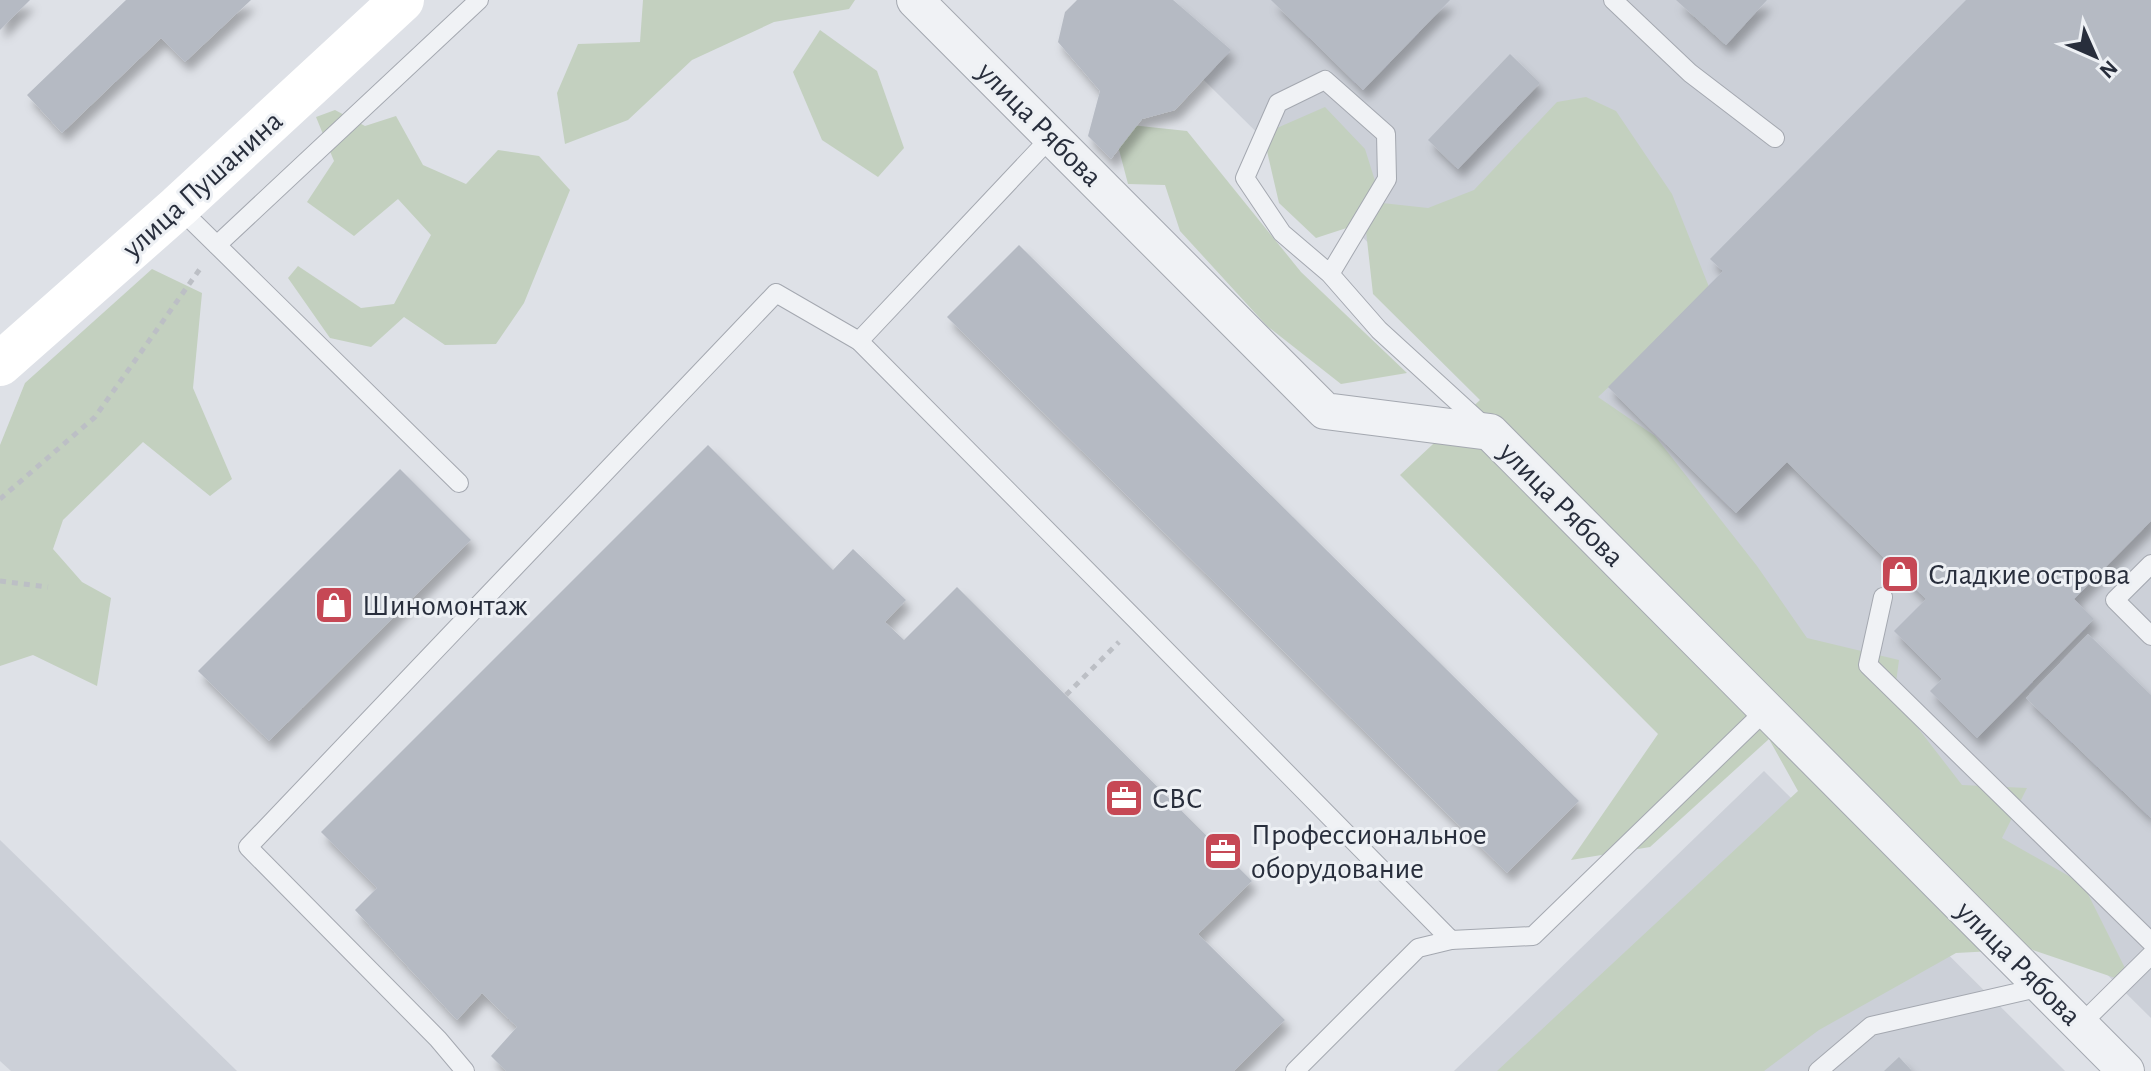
<svg xmlns="http://www.w3.org/2000/svg" width="2151" height="1071" font-family="'Alegreya Sans',sans-serif">
<style>
.built{fill:#ccd0d8}
.green{fill:#c3d0bf}
.building{fill:#b5bac3;filter:url(#shadow)}
.lines{fill:none;stroke-linecap:round;stroke-linejoin:round}
.lane-casing{stroke:#a4a8b0;stroke-width:20}
.street-casing{stroke:#a4a8b0;stroke-width:38}
.path{stroke:#bcbfc5;stroke-width:5;stroke-dasharray:6 6;stroke-linecap:butt}
.lane{stroke:#f0f2f5;stroke-width:18}
.street{stroke:#f0f2f5;stroke-width:36}
.secondary{stroke:#fff;stroke-width:44}
.labels{text-anchor:middle;stroke-width:6;stroke-linejoin:round;paint-order:stroke}
.street-label{font-size:30px;fill:#282e3c;stroke:#edf0f4}
.poi-label{font-size:30px;fill:#282e3c;stroke:#edf0f4;text-anchor:start}
</style>
<defs>
<filter id="shadow"><feDropShadow dx="5" dy="9" stdDeviation="4" flood-color="#0004"/></filter>
</defs>
<rect width="100%" height="100%" fill="#dee1e7"/>
<g class="built">
<polygon points="1123,0 2151,0 2151,1018"/>
<polygon points="1764,771 2065,1071 1454,1071"/>
<polygon points="0,840 237,1071 11,1071 0,1061"/>
</g>
<g class="green">
<polygon points="643,0 855,0 849,9 774,22 692,60 628,120 565,144 557,93 578,44 640,42"/>
<polygon points="820,30 877,71 904,148 878,177 822,140 793,72"/>
<polygon points="1586,97 1616,111 1672,194 1711,292 1598,397 1655,436 1757,566 1807,638 1899,660 1894,697 1962,785 2027,788 2002,838 2083,884 2133,984 2030,949 1956,953 1819,1030 1764,1071 1497,1071 1798,791 1769,739 1650,847 1571,860 1658,734 1400,475 1480,400 1373,294 1365,222 1316,238 1279,203 1263,134 1325,107 1365,149 1382,203 1428,208 1474,190 1557,102"/>
<polygon points="335,110 365,126 396,116 423,165 466,184 498,150 539,156 570,190 524,303 496,344 445,345 404,317 371,347 330,338 288,278 298,266 361,308 394,304 431,235 398,199 354,236 307,202 334,161 316,117"/>
<polygon points="1112,123 1187,131 1301,272 1407,373 1341,384 1267,326 1180,231 1165,185 1128,184"/>
<polygon points="152,269 202,293 193,388 232,479 210,496 143,442 63,520 53,549 82,582 111,598 97,686 33,655 0,666 0,445 25,383"/>
</g>
<g class="building">
<polygon points="0,0 30,0 0,30"/>
<polygon points="126,0 251,0 185,62 161,38 62,133 27,95"/>
<polygon points="1077,0 1173,0 1231,50 1175,110 1142,119 1111,159 1088,136 1100,91 1058,42 1065,12"/>
<polygon points="1271,0 1450,0 1363,90"/>
<polygon points="1676,0 1767,0 1726,45"/>
<polygon points="1966,0 2151,0 2151,521 2074,599 2094,619 1977,738 1930,691 1942,679 1894,631 1926,599 1787,462 1736,513 1608,387 1723,271 1710,259"/>
<polygon points="1510,54 1540,83 1458,169 1428,140"/>
<polygon points="1019,245 1579,801 1507,873 947,317"/>
<polygon points="708,445 833,570 853,549 906,600 885,622 904,640 957,587 1252,881 1198,934 1285,1020 1234,1071 506,1071 491,1056 517,1027 482,993 457,1020 355,910 377,888 321,832"/>
<polygon points="400,469 471,540 269,741 198,671"/>
<polygon points="2088,634 2151,695 2151,818 2026,698"/>
<polygon points="1899,1057 1912,1071 1884,1071"/>
</g>
<g class="lines">
<defs>
<g id="lane">
<polyline points="1613,0 1690,73 1775,138"/>
<polyline points="1052,136 859,341 1139,623 1451,940 1533,936 1766,710"/>
<polyline points="178,207 459,483"/>
<polyline points="217,245 479,0"/>
<polyline points="1330,274 1387,179 1386,134 1325,80 1278,103 1245,178 1282,233 1330,274 1379,330 1483,425"/>
<polyline points="2151,564 2115,600 2151,636"/>
<polyline points="1883,597 1868,665 2151,942"/>
<polyline points="2080,1025 2151,955"/>
<polyline points="465,1071 438,1039 248,847 776,293 859,341"/>
<polyline points="1295,1071 1418,948 1451,940"/>
<polyline points="1818,1071 1871,1026 2042,987"/>
</g>
<polyline id="street" points="915,0 1325,411 1490,432 2126,1071"/>
</defs>
<use href="#lane" class="lane-casing"/>
<use href="#street" class="street-casing"/>
<g class="path">
<polyline points="0,499 95,417 202,266"/>
<polyline points="0,581 48,587"/>
<polyline points="1066,695 1119,642"/>
</g>
<use href="#lane" class="lane"/>
<use href="#street" class="street"/>
<polyline class="secondary" points="0,364 178,207 402,0"/>
</g>
<defs>
<symbol id="shop-square" viewBox="-11 -11 22 22"><rect x="-9" y="-9" width="18" height="18" rx="4" fill="#c64855" stroke="#edf0f4"/><path d="M-5-2.5h2.3a2.7 3.5 0 0 1 5.4 0H5L5.5 6h-11ZM-1.5-2.5h3a1.5 2.3 0 0 0-3 0Z" fill="#fff"/></symbol>
<symbol id="office-square" viewBox="-11 -11 22 22"><rect x="-9" y="-9" width="18" height="18" rx="4" fill="#c64855" stroke="#edf0f4"/><path d="M-6-3h4V-5.5h4V-3h4V5H-6ZM-1-4.5V-3h2v-1.5ZM-6 0V1H6V0Z" fill="#fff"/></symbol>
</defs>
<g fill-rule="evenodd">
<use href="#shop-square" x="1878" y="552" width="44" height="44"/>
<use href="#shop-square" x="312" y="583" width="44" height="44"/>
<use href="#office-square" x="1102" y="776" width="44" height="44"/>
<use href="#office-square" x="1201" y="829" width="44" height="44"/>
</g>
<g class="labels">
<g class="street-label">
<text transform="translate(1040 124) rotate(45)" y="10">улица Рябова</text>
<text transform="translate(202 184) rotate(-42)" y="10">улица Пушанина</text>
<text transform="translate(1562 504) rotate(45)" y="10">улица Рябова</text>
<text transform="translate(2019 963) rotate(45)" y="10">улица Рябова</text>
</g>
<g class="poi-label">
<text x="1928" y="584">Сладкие острова</text>
<text x="362" y="615">Шиномонтаж</text>
<text x="1152" y="808">СВС</text>
<text x="1251" y="844">Профессиональное<tspan x="1251" dy="34">оборудование</tspan></text>
</g>
</g>
<g transform="translate(2095 56) rotate(135)" stroke="#edf0f4" stroke-width="6" paint-order="stroke">
<path d="M0-6L14 30L0 20L-14 30Z" fill="#282e3c"/>
<text y="-12" font-size="22" font-weight="bold" text-anchor="middle" fill="#282e3c">N</text>
</g>
</svg>
